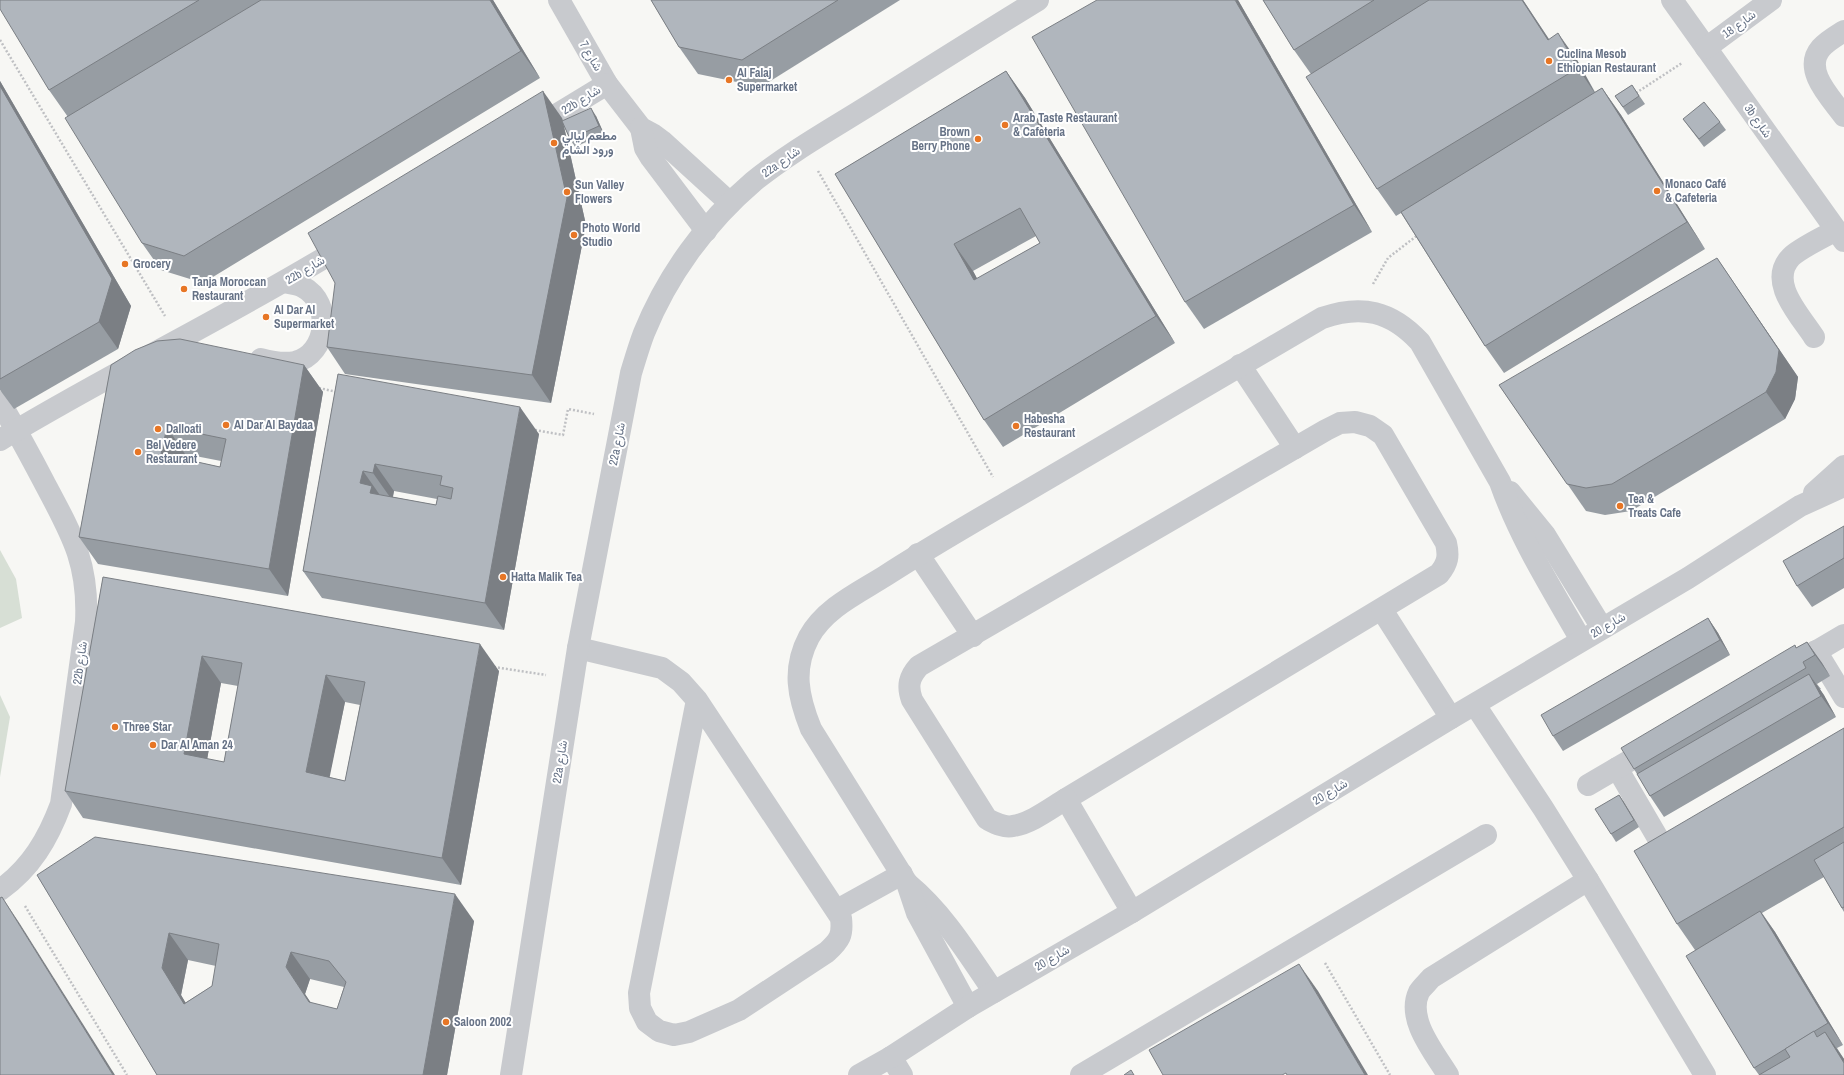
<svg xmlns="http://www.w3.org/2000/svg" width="1844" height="1075" font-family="'Archivo Narrow',Vazirmatn,sans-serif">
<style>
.green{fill:#d7dfd5}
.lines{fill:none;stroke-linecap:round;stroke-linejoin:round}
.path{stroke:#bfc0c3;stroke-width:2.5;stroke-dasharray:2 2;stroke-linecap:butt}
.minor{stroke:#c8cace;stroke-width:22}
.wall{fill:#979da3;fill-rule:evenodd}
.shaded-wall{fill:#7b7f84}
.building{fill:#b0b6bd;stroke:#7b7f84;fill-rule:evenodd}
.poi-dot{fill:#e77625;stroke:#fff;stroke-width:1.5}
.labels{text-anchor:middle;stroke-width:4;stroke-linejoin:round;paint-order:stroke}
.street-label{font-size:12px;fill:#667286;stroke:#fff}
.poi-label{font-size:12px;font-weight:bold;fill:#667286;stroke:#fff;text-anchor:start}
</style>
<rect width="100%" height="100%" fill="#f7f7f4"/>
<g class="green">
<polygon points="0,550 16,579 22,618 0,628"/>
<polygon points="0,695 10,717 0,777"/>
</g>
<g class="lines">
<g class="path">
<polyline points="0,40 165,316"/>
<polyline points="1636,93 1682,63"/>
<polyline points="818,171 993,477"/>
<polyline points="1373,284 1388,258 1419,234"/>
<polyline points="319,388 337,392"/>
<polyline points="535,430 563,435 568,409 594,414"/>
<polyline points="494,667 546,675"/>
<polyline points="25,906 127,1075"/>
<polyline points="1325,963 1390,1075"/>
</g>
<g class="minor">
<polyline points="559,0 607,84 641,128 654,135 662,141 730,203"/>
<polyline points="1672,0 1844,241"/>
<path d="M1844,31C1836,36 1827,41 1821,48C1802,70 1831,98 1844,116"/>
<polyline points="1706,48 1771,0"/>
<polyline points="641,128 645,148 651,158 706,231"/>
<polyline points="533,129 607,84"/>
<path d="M1814,337C1800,315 1767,282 1791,257C1800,248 1824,237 1836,230"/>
<path d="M261,359C272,362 283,364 295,362C328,354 333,303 303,287C298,284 291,284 285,282"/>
<polyline points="1240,365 1295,448"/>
<path d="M0,402C15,428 30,455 44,482C71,533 89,562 86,622L61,804C48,839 31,868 0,890"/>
<path d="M1355,422L1370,426L1383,435L1446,543C1449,556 1448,563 1439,574L1066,799C1051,808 1030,824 1013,826C1004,828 995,823 987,819L912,700C907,686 909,677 919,666L1326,430L1340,423Z"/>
<path d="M0,440C114,371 234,314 347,244"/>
<polyline points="1510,492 1545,535 1602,628"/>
<polyline points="1814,493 1844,466"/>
<polyline points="918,554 973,636"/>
<polyline points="1382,610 1451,718"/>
<path d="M578,648L662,668L681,682L697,700L841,918C843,935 840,940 827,952L739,1010L689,1032L674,1035L659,1031L647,1022L640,1008L639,993L697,700"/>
<polyline points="1816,651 1844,697"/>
<polyline points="1788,668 1844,635"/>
<polyline points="1475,705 1543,808 1588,880 1705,1075"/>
<polyline points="1617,768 1659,840 1667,850 1680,852"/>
<polyline points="1588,785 1629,761"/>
<polyline points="1066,799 1132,912"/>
<path d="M908,884C944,914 968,954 994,992"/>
<polyline points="837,910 902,874"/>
<path d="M968,1007L917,913L907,883L811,729C798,697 792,669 809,637C825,608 858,593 885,576C925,550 965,527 1006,503C1111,442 1217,379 1322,318C1362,304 1391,311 1420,342L1500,482C1520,539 1552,589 1581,640"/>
<polyline points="891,1057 902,1075"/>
<path d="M511,1075L578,648L631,373C635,360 639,346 644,333C667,276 706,222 753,182C791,151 835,127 876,101C930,67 984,33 1038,0"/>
<polyline points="859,1075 891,1057 968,1007 1132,912 1451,718 1688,578 1800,506 1844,486"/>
<polyline points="1081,1075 1486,835"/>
<path d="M1448,1075C1434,1052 1406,1019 1419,992C1422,987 1428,982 1431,978L1588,880"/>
</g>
</g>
<g class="wall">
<polygon points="0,0 493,0 540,78 203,283 161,270 142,243 68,117 49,90"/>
<polygon points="651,0 900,0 761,87 698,74 679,47"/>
<polygon points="1238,0 1372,232 1204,329 1185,302"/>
<polygon points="1263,0 1523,0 1549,39 1577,60 1595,92 1602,88 1621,115 1705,249 1504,373 1485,346 1401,213 1396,216 1377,189 1311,74 1294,50"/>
<path d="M1006,71L1025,98L1175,343L1003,447L984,420L835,174ZM1036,236L1040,243L977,279L973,271Z"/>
<polygon points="0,81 131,306 118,349 14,409 0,390"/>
<polygon points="1632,85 1645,104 1628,115 1615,96"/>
<polygon points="596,116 604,134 575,147 570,139 564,126 586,225 551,403 345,374 327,347 562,118 563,121"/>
<polygon points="1683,119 1720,122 1726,130 1704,147"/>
<polygon points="1735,285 1798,377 1795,399 1785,419 1631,511 1605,515 1586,511 1499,385"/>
<path d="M111,365H304L323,392L288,596L98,564L79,537ZM185,454L221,461L220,467L184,459Z"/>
<path d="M338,374L539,434L504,630L322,598L303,571ZM394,491L437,499L436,505L393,497Z"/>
<polygon points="1844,526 1844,588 1812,607 1797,586"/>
<path d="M103,577L499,671L461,885L83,818L65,791ZM221,683L238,686L224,762L207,759ZM345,702L360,705L345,781L329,777Z"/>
<polygon points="1708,618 1718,633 1730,655 1563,751 1553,736"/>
<polygon points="1807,642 1822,663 1830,676 1817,684 1821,689 1820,689 1836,717 1664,817 1650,796 1634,769 1796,648"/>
<polygon points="1844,728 1844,912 1824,877 1762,913 1775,932 1843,1045 1837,1048 1844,1059 1844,1075 1759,1075 1754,1068 1695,950 1677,924"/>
<polygon points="1619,795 1639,827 1616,842 1611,834"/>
<path d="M37,875L474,921L447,1075H157ZM188,960L216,966L212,986L185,1003L181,995ZM310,979L344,987L337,1009L311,1003L305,994Z"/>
</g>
<g class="shaded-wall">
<polygon points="490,0 493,0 540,78 521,51"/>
<polygon points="1235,0 1238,0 1372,232 1354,205"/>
<polygon points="1522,0 1523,0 1567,67 1548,40"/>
<polygon points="1558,33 1577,60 1596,95 1578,68"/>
<polygon points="1006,71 1025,98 1175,343 1156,316"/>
<polygon points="0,81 131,306 118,349 99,322 0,86"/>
<polygon points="1602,88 1621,115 1705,249 1687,222"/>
<polygon points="543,91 562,118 586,225 551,403 532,375"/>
<polygon points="591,108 596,116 604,134 599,126"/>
<polygon points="954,244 973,271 993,307 974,280"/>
<polygon points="1717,258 1798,377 1795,399 1785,419 1766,392"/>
<polygon points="304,365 323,392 288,596 269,569"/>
<polygon points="520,407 539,434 504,630 485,603"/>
<polygon points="167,427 185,454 180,481 161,454"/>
<polygon points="375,464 394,491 392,500 373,473"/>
<polygon points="363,471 382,498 391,513 360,483"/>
<polygon points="1708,618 1718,633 1730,655 1720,640"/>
<polygon points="1807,642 1822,663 1830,676 1815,655"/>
<polygon points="480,644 499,671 461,885 442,858"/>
<polygon points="202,656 221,683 203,782 184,754"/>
<polygon points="1809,674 1824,695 1836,717 1821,696"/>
<polygon points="326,675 345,702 325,800 306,772"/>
<polygon points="1619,795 1624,802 1639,827 1634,820"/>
<polygon points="455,894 474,921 447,1075 423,1075"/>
<polygon points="2,897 20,924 115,1075 113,1075"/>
<polygon points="1760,911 1775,932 1843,1045 1828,1023"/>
<polygon points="169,933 188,960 181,995 203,1031 184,1004 162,968"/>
<polygon points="291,952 310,979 305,994 328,1029 309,1002 286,967"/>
<polygon points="1299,964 1318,991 1368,1075 1365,1075"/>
<polygon points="1825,1032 1844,1059 1844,1063"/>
</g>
<g class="building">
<polygon points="0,0 199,0 49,90 0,9"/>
<polygon points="261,0 490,0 521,51 184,256 142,243 65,118"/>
<polygon points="651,0 838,0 742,60 679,47"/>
<polygon points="1097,0 1235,0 1354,205 1185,302 1032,37"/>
<polygon points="1263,0 1374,0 1294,50"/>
<polygon points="1429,0 1522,0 1548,40 1558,33 1578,68 1377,189 1306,77"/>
<path d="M1006,71L1156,316L984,420L835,174ZM1020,208L1040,243L974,280L954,244Z"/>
<polygon points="1632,85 1639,96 1623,107 1615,96"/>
<polygon points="0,86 112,279 99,322 0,379"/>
<polygon points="1602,88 1687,222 1485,346 1401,212"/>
<polygon points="543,91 567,198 532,375 327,347 335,283 308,233"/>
<polygon points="1704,102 1720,122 1699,139 1683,119"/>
<polygon points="591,108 599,126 570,139 562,121"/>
<polygon points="1717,258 1779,350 1776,372 1766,392 1612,484 1586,488 1567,484 1499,385"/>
<path d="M180,339L304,365L269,569L79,537L111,365L135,350L157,341ZM167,427L226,439L220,467L161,454Z"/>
<path d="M338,374L520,407L485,603L303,571ZM375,464L442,476L440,485L453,488L451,499L438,496L436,505L370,493L372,486L360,483L363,471L373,473Z"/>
<polygon points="1844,526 1844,558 1797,586 1783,561"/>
<path d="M103,577L480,644L442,858L65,791ZM202,656L242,663L224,762L184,754ZM326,675L365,682L345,781L306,772Z"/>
<polygon points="1708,618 1720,640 1553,736 1541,715"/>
<polygon points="1807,642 1815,655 1803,662 1806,668 1634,769 1621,748 1795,645 1796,648"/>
<polygon points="1809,674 1821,696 1650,796 1637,774"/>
<polygon points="1844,728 1844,827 1677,924 1634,851"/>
<polygon points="1619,795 1634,820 1611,834 1595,809"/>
<path d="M95,837L455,894L423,1075H157L37,875ZM169,933L219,944L212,986L184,1004L162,968ZM291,952L329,961L346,982L337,1009L309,1002L286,967Z"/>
<polygon points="1844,842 1844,907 1842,908 1814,860"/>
<polygon points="2,897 113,1075 0,1075 0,898"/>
<polygon points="1760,911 1828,1023 1754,1068 1686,956"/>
<polygon points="1299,964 1365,1075 1287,1075 1286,1073 1282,1075 1163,1075 1149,1050"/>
<polygon points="1814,1031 1817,1037 1825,1032 1844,1063 1844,1075 1759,1075 1790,1057 1785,1049"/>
<polygon points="1131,1070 1134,1075 1124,1075"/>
</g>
<g class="poi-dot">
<circle cx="1549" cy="61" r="4"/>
<circle cx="729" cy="80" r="4"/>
<circle cx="1005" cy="125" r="4"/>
<circle cx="978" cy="139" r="4"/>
<circle cx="554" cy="143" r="4"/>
<circle cx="1657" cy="191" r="4"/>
<circle cx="567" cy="192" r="4"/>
<circle cx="574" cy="235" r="4"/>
<circle cx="125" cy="264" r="4"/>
<circle cx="184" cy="289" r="4"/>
<circle cx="266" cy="317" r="4"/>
<circle cx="226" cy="425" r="4"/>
<circle cx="1016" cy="426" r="4"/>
<circle cx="158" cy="429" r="4"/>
<circle cx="138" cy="452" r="4"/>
<circle cx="1620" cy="506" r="4"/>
<circle cx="503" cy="577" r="4"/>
<circle cx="115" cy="727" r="4"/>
<circle cx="153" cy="745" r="4"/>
<circle cx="446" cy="1022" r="4"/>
</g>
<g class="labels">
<g class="street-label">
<text transform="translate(1739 24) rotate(-36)" y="4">شارع 18</text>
<text transform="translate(591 56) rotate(60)" y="4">شارع 7</text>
<text transform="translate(581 100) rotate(-32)" y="4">22b شارع</text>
<text transform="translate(1758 121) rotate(55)" y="4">3b شارع</text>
<text transform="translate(781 162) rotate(-35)" y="4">22a شارع</text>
<text transform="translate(305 270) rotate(-31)" y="4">22b شارع</text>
<text transform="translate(617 444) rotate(-79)" y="4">22a شارع</text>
<text transform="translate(1608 625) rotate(-30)" y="4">شارع 20</text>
<text transform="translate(80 663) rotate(-82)" y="4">22b شارع</text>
<text transform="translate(560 762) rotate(-81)" y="4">22a شارع</text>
<text transform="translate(1330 792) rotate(-31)" y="4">شارع 20</text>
<text transform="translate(1052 958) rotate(-30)" y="4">شارع 20</text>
</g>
<g class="poi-label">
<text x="1557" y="58">CucIina Mesob<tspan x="1557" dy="14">Ethiopian Restaurant</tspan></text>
<text x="737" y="77">Al Falaj<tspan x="737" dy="14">Supermarket</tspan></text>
<text x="1013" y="122">Arab Taste Restaurant<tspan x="1013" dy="14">&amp; Cafeteria</tspan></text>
<text x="970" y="136" text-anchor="end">Brown<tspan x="970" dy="14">Berry Phone</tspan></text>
<text x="562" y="140">مطعم ليالي<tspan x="562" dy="14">ورود الشام</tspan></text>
<text x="1665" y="188">Monaco Café<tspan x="1665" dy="14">&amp; Cafeteria</tspan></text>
<text x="575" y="189">Sun Valley<tspan x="575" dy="14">Flowers</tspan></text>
<text x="582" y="232">Photo World<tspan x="582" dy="14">Studio</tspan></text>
<text x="133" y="268">Grocery</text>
<text x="192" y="286">Tanja Moroccan<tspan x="192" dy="14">Restaurant</tspan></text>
<text x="274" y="314">Al Dar Al<tspan x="274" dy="14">Supermarket</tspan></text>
<text x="1024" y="423">Habesha<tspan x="1024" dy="14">Restaurant</tspan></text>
<text x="234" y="429">Al Dar Al Baydaa</text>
<text x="166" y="433">Dalloati</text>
<text x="146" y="449">Bel Vedere<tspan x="146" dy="14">Restaurant</tspan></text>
<text x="1628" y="503">Tea &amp;<tspan x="1628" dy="14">Treats Cafe</tspan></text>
<text x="511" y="581">Hatta Malik Tea</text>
<text x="123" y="731">Three Star</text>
<text x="161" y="749">Dar Al Aman 24</text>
<text x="454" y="1026">Saloon 2002</text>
</g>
</g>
</svg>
